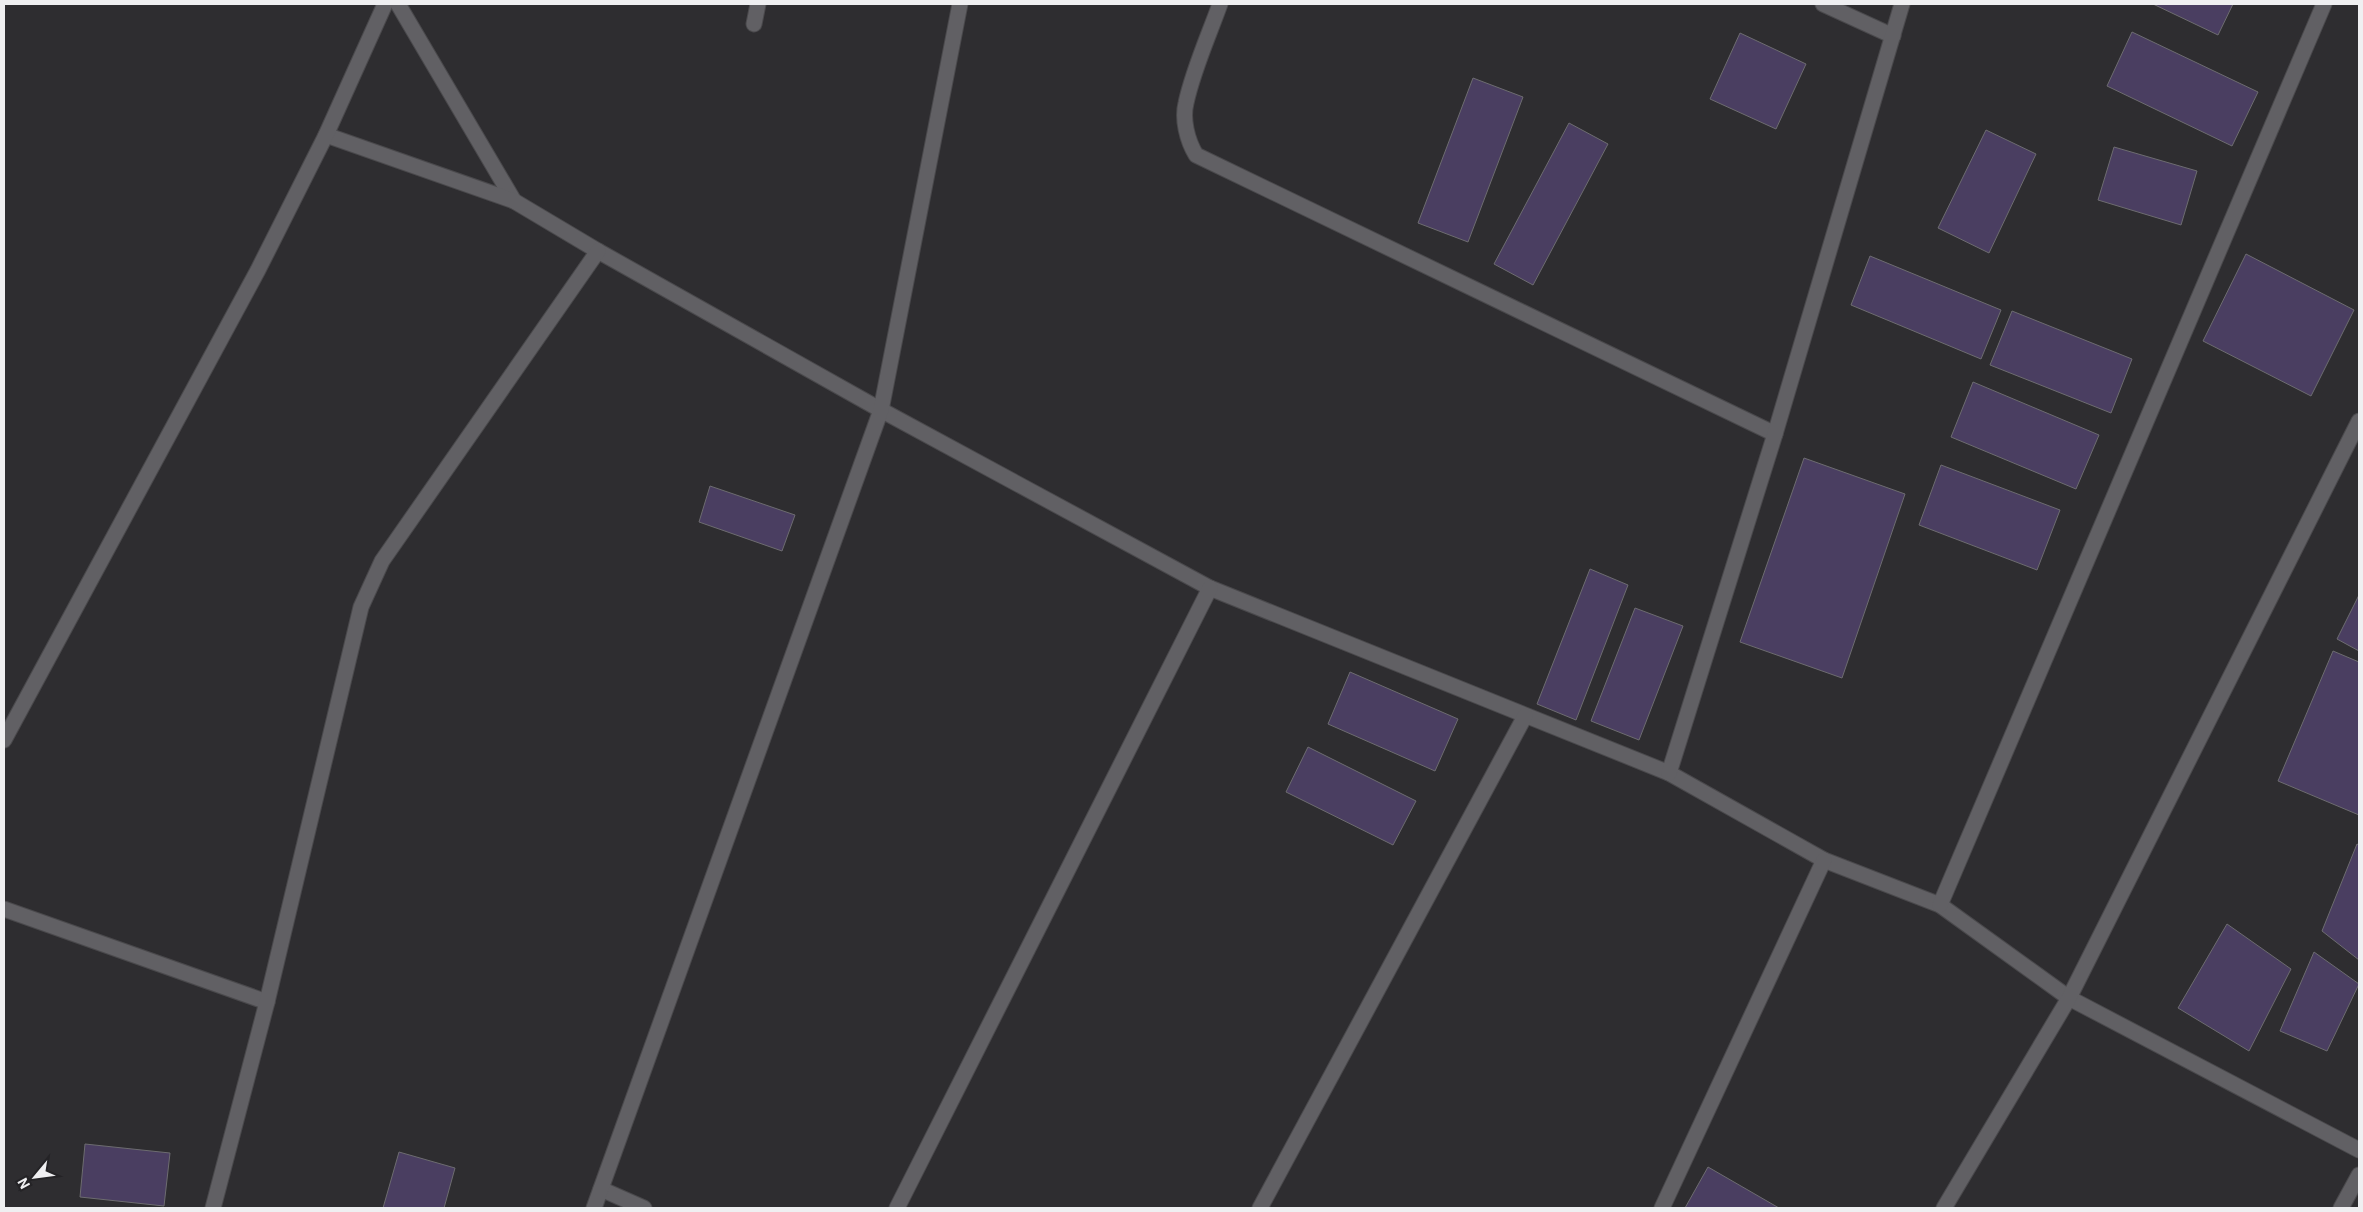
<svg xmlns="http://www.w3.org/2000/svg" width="2363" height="1212" font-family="Roboto,sans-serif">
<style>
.building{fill:#4a3e61;stroke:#6d6c70}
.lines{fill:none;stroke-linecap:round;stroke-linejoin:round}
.minor-casing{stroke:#4a494c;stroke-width:17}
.minor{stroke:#616064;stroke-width:15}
</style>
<rect width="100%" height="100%" fill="#2e2d30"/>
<g class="building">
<polygon points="2153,4 2233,4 2218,35"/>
<polygon points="2132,32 2258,92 2232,146 2107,86"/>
<polygon points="1740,33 1806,64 1776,129 1710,99"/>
<polygon points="1473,78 1523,97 1468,242 1418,223"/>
<polygon points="1569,123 1608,144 1533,285 1494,264"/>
<polygon points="1986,130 2036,154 1989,253 1938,228"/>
<polygon points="2114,147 2197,171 2181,225 2098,200"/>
<polygon points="2246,254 2354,310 2311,396 2203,341"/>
<polygon points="1870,256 2001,310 1981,359 1851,305"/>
<polygon points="2012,311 2132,359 2111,413 1990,365"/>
<polygon points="1973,382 2099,435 2076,489 1951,437"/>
<polygon points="1804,458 1905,494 1842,678 1740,642"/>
<polygon points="1941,465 2060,510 2037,570 1919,525"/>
<polygon points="710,486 795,515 782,551 699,522"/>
<polygon points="1590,569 1628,585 1576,720 1537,704"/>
<polygon points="2359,595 2359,651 2337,639"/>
<polygon points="1635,608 1683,626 1639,740 1591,721"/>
<polygon points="2333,651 2359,662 2359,815 2278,781"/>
<polygon points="1350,672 1458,719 1435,771 1328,724"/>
<polygon points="1308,747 1416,801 1393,845 1286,792"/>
<polygon points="2357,844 2359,845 2359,960 2322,931"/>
<polygon points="2227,924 2291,969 2249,1051 2178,1008"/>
<polygon points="2314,952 2359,984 2327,1051 2280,1031"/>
<polygon points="85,1144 170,1153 164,1206 80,1197"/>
<polygon points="399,1152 455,1168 444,1208 383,1208"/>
<polygon points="1708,1167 1779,1208 1685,1208"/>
</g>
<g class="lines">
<defs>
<g id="minor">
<polyline points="398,4 514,201"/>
<path d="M1220,4C1209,35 1193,70 1186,103C1182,119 1187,140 1196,155L1775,434"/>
<polyline points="1823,4 1893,36"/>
<polyline points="754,24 758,4"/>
<polyline points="326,135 514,201 598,251 881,410 1210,588 1669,773 1824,860 1940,905 2069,998 2359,1150"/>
<polyline points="4,740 258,270 326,135 385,4"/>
<polyline points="1669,773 1775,434 1902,4"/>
<polyline points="1940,905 2324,4"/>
<polyline points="4,909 267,1002"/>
<polyline points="601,1189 644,1208"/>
<polyline points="213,1208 267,1002 361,607 382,561 598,251"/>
<polyline points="594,1208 881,410 960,4"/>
<polyline points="897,1208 1210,588"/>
<polyline points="1260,1208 1525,716"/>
<polyline points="1662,1208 1824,860"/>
<polyline points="1944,1208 2069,998 2359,421"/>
<polyline points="2341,1208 2359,1175"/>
</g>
</defs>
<use href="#minor" class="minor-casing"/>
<use href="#minor" class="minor"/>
</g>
<rect width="2363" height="1212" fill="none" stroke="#efeff1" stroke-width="10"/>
<g transform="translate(35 1177) rotate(241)" stroke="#242326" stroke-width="4" paint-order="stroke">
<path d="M0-4L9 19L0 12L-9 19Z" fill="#efeff1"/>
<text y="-8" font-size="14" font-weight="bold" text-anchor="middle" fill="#efeff1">N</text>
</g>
</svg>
